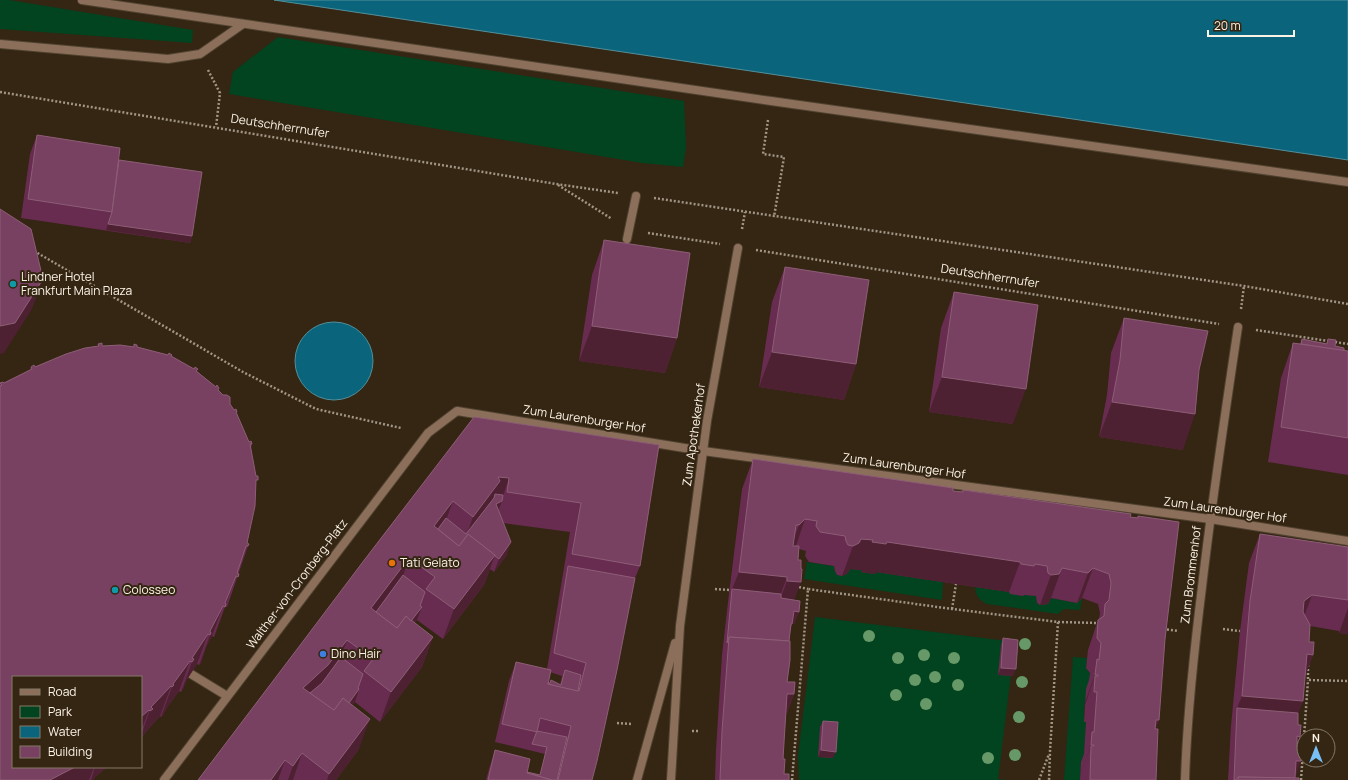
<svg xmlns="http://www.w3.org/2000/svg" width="1348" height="780" viewBox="0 0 1348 780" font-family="Manrope,sans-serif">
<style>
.green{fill:#024320}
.water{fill:#0a647b;stroke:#538f9b}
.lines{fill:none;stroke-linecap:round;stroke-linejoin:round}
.service-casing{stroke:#504330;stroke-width:10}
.pedestrian-casing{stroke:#504330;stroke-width:10}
.minor-casing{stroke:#504330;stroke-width:10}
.path{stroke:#a19586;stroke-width:2.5;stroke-dasharray:2 2;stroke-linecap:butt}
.service{stroke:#8c6f5b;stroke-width:8}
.pedestrian{stroke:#8c6f5b;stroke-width:8}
.minor{stroke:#8c6f5b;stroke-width:8}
.tree{fill:#679868}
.wall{fill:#682c50;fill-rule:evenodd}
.shaded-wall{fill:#4d2131}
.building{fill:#784161;stroke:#8d5d76}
.culture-dot{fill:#0f9aa8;stroke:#342612;stroke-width:1.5}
.food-dot{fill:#e8710a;stroke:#342612;stroke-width:1.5}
.shop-dot{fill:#3f7fe0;stroke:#342612;stroke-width:1.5}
.labels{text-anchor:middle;stroke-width:4;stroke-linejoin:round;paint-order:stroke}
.street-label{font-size:12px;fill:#fcf3e7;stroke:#342612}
.poi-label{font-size:12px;fill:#fcf3e7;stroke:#342612;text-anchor:start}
</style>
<rect width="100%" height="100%" fill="#342612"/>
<!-- green -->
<g class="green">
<path d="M0,0H9L193,30L192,43L0,29Z"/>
<path d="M278,37L684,101L686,148L683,167L642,163L229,94L233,72Z"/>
<path d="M807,562L834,566L835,571L837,575L842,576L848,573L850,569L862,570V572L875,574L876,572L943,582L942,600L804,579Z"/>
<path d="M975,587L1036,596L1037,603L1040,605L1048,604L1051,598L1077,603L1082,598L1080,610L1064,609L1058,614L987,604C979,600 976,596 975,587Z"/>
<path d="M815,617L1015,642L998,779L1006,780H799L798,756Z"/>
<path d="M1073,657L1087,658L1086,668L1090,673L1087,705L1084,707V721L1086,722L1084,762L1080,774L1083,775L1080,776V780H1064Z"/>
</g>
<!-- water -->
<g class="water">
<path d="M274,0H1348V160Z"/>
<circle cx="334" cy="361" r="39"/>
</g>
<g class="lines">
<defs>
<g id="service">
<path d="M82,0L771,101L1348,182"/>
<path d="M0,44L168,59L200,54L243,24"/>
<path d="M191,674L227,696"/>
</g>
<path id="pedestrian" d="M627,239L636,196"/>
<g id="minor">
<path d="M164,780L428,433L457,411L703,451L1210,519L1348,541"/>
<path d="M637,780L675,643"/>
<path d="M671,780L680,626L707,421L738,248"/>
<path d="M1185,780C1187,716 1194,651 1202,587C1212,500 1225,414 1238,327"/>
</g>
</defs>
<!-- service casing -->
<use href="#service" class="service-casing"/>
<!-- pedestrian casing -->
<use href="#pedestrian" class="pedestrian-casing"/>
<!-- minor casing -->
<use href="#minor" class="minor-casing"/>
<!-- path -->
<g class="path">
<path d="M208,70L220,93L216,127"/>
<path d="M0,92L556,184L618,193"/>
<path d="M768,120L763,154L784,157L774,217"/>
<path d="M558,185L612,219"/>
<path d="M654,198L1244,286L1348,304"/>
<path d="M742,229L745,212"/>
<path d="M648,233L720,244"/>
<path d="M756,250L1219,324"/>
<path d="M34,251L243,372L316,409L401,428"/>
<path d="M1241,309L1244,286"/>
<path d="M1256,330L1348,344"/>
<path d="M799,587L808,589"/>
<path d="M715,589L729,590"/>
<path d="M952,609L956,584"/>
<path d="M1058,622L1099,623"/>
<path d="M1163,629L1178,631"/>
<path d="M1223,629L1240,631"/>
<path d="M1308,665V680L1348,681"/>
<path d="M617,723L632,724"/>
<path d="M692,731H700"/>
<path d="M792,780L808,589L952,609L1058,622L1050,751L1049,780"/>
<path d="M1039,780L1049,754"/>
<path d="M1301,780L1308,680"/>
</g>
<!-- service -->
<use href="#service" class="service"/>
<!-- pedestrian -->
<use href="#pedestrian" class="pedestrian"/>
<!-- minor -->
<use href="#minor" class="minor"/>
</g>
<!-- trees -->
<g class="tree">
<circle cx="869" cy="636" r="6"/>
<circle cx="1025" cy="644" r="6"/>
<circle cx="924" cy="655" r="6"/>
<circle cx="898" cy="658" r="6"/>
<circle cx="954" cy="658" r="6"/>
<circle cx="935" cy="677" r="6"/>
<circle cx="915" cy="680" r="6"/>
<circle cx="1022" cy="682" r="6"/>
<circle cx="958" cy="685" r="6"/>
<circle cx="896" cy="695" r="6"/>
<circle cx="926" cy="704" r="6"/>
<circle cx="1019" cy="717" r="6"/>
<circle cx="1015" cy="755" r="6"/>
<circle cx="988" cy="758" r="6"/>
</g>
<!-- wall -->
<g class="wall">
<path d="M37,135L119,160L192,236L190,243L21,218L30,154Z"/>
<path d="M604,240L677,338L665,373L579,361L592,275Z"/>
<path d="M785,267L856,364L844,400L759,387L772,302Z"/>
<path d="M954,292L1013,424L929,412L941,328Z"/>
<path d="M1124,318L1183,450L1099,437L1107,395L1111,353Z"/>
<path d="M1302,339L1326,344L1328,339L1335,346L1344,351H1348V475L1268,462L1281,378L1293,343L1300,344Z"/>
<path d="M98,344L102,346L133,347L134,344L137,347L168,355H172L171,356L197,371L218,390L230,404L236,414L249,442L252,444L251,448L256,486L247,543L248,546L227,607H225L214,637L212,636L206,647L201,663L199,665L197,664L186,681L183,689L181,692L179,691L166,709L163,715L161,717L160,716L144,734L141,740V677L13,767H107L94,778L93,780H0V383H4L30,370L31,367H35L98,346Z"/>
<path d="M474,417L659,445L640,566L635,578L592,780H486L489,769L495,750L527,772L540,775L545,754L495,742L509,681L516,662L547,669L570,532L503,523L507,555L494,572L490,569L484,585L443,639L417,620L414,623L433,637L422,667L380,722L355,702L352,705L359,749L336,780H198ZM550,672L562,676L560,685L551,680L550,683H548Z"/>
<path d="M753,459L953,491L962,492L963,490L1130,517L1137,518L1138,516L1165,639L1159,720L1155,729L1156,780H1080L1081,762L1084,754L1086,722H1084L1086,689L1089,680L1090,673L1086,668L1088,650L1098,620H1099L1100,613L1098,604L1082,598L1077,603L1051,598L1048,604L1040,605L1037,603L1036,596L1024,595L1023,596L1010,594L1009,592L876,572L875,574L861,572L862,570L850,569L848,573L842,576L837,575L835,571L834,566L809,562L805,556L806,551L799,549L794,600L799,612L794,624H792L790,632L789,641L787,682L794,694L787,713H785L783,759L784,774L789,780H715L716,750L722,655L728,602L742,489Z"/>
<path d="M1260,534L1348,547V634L1339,633V631L1310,626L1309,642L1313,655L1305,676L1303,701L1298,713V725L1300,737L1297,746L1295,778L1299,780H1228L1231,726L1240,631L1249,563Z"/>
<path d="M1003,638L1013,676L998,675L1001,645Z"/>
<path d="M823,721L833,758L818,757L820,727Z"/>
</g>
<!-- shaded-wall -->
<g class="shaded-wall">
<path d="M108,224L192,236L190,243L106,230Z"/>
<path d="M43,279L32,309L4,353L0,354V326Z"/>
<path d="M592,326L677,338L665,373L579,361Z"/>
<path d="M772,352L856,364L844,400L759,387Z"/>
<path d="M942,377L1026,389L1013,424L929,412Z"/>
<path d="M1112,402L1195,414L1183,450L1099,437Z"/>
<path d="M498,477L509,478L501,502L502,501L497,514L462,547L473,517Z"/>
<path d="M453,501L442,531L431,545L434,526Z"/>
<path d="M805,519L795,549L788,555L799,525Z"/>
<path d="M861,539L873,540L862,570L850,569L848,573L842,576L853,546Z"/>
<path d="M511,542L507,555L494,572L499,559Z"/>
<path d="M872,542H887L1020,562L1009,592L876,572L875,574L861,572Z"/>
<path d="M495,555L484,585L443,639L454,609Z"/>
<path d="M409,558L399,588L368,628L371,608Z"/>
<path d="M1062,568L1051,598L1048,604L1040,605L1051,575Z"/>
<path d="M1093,568L1082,598L1077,603L1088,573Z"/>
<path d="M739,572L787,577L776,607L732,589Z"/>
<path d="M236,576L225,606H224Z"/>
<path d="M787,581L801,582L790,612L776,611Z"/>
<path d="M1312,595L1301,625L1304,601Z"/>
<path d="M223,606L212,636L206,647L201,663L199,665L210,635V631Z"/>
<path d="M422,607L417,620L396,647L401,634Z"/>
<path d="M1348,608V634L1339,633Z"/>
<path d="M794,611L799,612L794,624H789Z"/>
<path d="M208,634L197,664L186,681L183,689L181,692L192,662V658Z"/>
<path d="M433,637L422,667L380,722L391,692Z"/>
<path d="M347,640L336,670L302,709L303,688Z"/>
<path d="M1307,654L1313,655L1302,685Z"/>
<path d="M190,661L179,691L166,709L163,715L161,717L172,687L173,684Z"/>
<path d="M1001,668L1016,669L1013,676L998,675Z"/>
<path d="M1095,675H1098L1095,682V676L1085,705H1084Z"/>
<path d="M171,686L160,716L144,734L141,740V736L151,707Z"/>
<path d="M359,689L355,702L345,716L349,703Z"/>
<path d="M787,694H794L787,713L780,712Z"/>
<path d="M1242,696L1303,701L1292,731L1237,708Z"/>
<path d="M149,710L141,731V717Z"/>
<path d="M370,719L359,749L336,780H327L329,774Z"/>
<path d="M1156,720H1159L1148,750Z"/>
<path d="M1297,736L1300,737L1294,755Z"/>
<path d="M1091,745H1094L1091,753V746L1080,775Z"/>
<path d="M821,750L836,752L833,758L818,757Z"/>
<path d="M302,753L293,780H288L293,766Z"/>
<path d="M285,760L278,780H271Z"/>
<path d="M1296,761H1301L1295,780Z"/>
<path d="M75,767H94L89,780H50Z"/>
<path d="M95,767H107L94,778L93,780H91Z"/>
</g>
<!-- building -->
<g class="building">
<path d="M37,135L120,148L112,212L28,199Z"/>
<path d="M119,160L202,172L192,236L108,224L112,212Z"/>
<path d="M0,209L31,229L43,279L15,323L0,326Z"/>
<path d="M604,240L690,253L677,338L592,326Z"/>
<path d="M785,267L869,280L856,364L772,352Z"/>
<path d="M954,292L1038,305L1026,389L942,377Z"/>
<path d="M1124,318L1208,331L1199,370L1195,414L1112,402L1120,360Z"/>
<path d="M1302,339L1327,344L1328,339L1336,340L1335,346L1344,348V351L1301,344Z"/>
<path d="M102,343V346L120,345L134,347V344L137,345V347L168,355L169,353L172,355L171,356L194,369L195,367L198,369L196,371L216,387L217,385L219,388L218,390L223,395H227L230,397V404L234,410L236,409L237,412H236L249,442L251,441L252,444H250L256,476H258V480H256L255,506L247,543L249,544L248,546H246L237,573L239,574L238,577L236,576L225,603L226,604L225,607L223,606L210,631L211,633L210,635L208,634L192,658L194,659L192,662L190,661L173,684L174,685L172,687L171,686L151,707L153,709L150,711L149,710L141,717V677H13V767H75L50,780H0V386L2,385L0,383L3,382L4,383L32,369L31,367L34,365L35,367L66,354L85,348L99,346L98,344Z"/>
<path d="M1293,343L1348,351V438L1281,427Z"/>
<path d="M474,417L659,445L640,566L572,554L581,503L507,492L509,478L498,477L500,481L473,517L453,501L434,526L459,546L468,534L495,555L454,609L426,589L435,577L409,558L371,608L397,628L406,616L433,637L391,692L364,671L373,659L347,640L328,665L303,688L334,710L343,698L370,719L329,774L302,753L293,766L285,760L271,780H198L301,644L362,563Z"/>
<path d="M753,459L953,488V491L963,492V490L1131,514L1130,517L1138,518V516L1179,522L1165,639L1159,720H1156L1155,729H1158L1156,780H1090L1091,746H1094V745H1091L1092,732H1094L1097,692H1094L1095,676H1098V675H1095L1097,659L1099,660L1101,643L1097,638L1098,620L1104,616L1105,604L1109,600L1111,583L1109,574L1093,568L1088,573L1062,568L1059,574L1051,575L1048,573L1047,566L1035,564L1034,566L1021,564L1020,562L887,542L886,544L872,542L873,540L861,539L859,543L853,546L848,545L846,541L845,536L820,532L816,526L817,521L805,519L799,525H796L793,546H799L798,560H801V569H802L801,582L787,581V577L739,572Z"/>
<path d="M495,494L503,495L502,501L496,504L511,542L499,559L495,556V555L468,534L459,546L438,529L446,518L466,534L494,498Z"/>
<path d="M1260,534L1348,547V600L1312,595L1304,601L1303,612L1310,625L1309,642H1314L1313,655L1307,654L1303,701L1242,696L1250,601Z"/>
<path d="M568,566L635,578L617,670L597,761L592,780H558L571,726L540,718L537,732L502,724L516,662L551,670L548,684L579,691L586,663L554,653Z"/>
<path d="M403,575L425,592L420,606L422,607L411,621L406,616L397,628L376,612Z"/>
<path d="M732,589L781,594V598L800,601L799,612L794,611L792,624H791L789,641L729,637L727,643Z"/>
<path d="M729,637L790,641V660L787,682H795L794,694H787L783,759H785L784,774H789V780H720L722,731Z"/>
<path d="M1003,638L1018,640L1016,669L1001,668Z"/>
<path d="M341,657L363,674L358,688L359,689L349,703L343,698L334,710L310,693L322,683Z"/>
<path d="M565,670L581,675L578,691L548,684V683H550L551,680L561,685Z"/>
<path d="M1237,708L1298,713V725H1301L1300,737L1297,736V746H1302L1301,761H1296L1295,778L1238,777L1236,780H1234Z"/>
<path d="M823,721L838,722L836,752L821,750Z"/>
<path d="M537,731L567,737L557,780H552L527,773V772L540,775L547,747L532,744Z"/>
<path d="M495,750L530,759L527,773L552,780H488Z"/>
<path d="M1238,777L1299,778V780H1238Z"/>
</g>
<!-- markers -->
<g class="culture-dot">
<circle cx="13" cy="284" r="4"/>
<circle cx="115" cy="590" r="4"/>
</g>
<circle class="food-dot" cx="392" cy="563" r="4"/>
<circle class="shop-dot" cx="323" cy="654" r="4"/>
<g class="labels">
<!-- street labels -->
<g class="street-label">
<text transform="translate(280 126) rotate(9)" y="4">Deutschherrnufer</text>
<text transform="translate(990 276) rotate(9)" y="4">Deutschherrnufer</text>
<text transform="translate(584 419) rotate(9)" y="4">Zum Laurenburger Hof</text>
<text transform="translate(694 435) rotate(-82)" y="4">Zum Apothekerhof</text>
<text transform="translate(904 466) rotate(8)" y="4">Zum Laurenburger Hof</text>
<text transform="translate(1225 510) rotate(8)" y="4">Zum Laurenburger Hof</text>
<text transform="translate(1191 575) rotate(-83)" y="4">Zum Brommenhof</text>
<text transform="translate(297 584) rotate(-53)" y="4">Walther-von-Cronberg-Platz</text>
</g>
<!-- poi labels -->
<g class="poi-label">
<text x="21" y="281">Lindner Hotel<tspan x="21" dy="14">Frankfurt Main Plaza</tspan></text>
<text x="400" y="567">Tati Gelato</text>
<text x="123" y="594">Colosseo</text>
<text x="331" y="658">Dino Hair</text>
</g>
</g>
<!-- legend -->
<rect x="12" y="676" width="130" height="92" fill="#342612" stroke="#847867"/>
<rect x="20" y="689" width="20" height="6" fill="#8c6f5b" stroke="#847867"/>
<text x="48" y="696" font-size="12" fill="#fcf3e7">Road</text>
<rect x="20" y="706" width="20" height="12" fill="#024320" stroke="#847867"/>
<text x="48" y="716" font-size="12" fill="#fcf3e7">Park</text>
<rect x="20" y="726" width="20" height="12" fill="#0a647b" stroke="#847867"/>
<text x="48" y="736" font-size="12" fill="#fcf3e7">Water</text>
<rect x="20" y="746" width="20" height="12" fill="#784161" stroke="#847867"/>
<text x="48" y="756" font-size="12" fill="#fcf3e7">Building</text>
<!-- north arrow -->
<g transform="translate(1316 748)"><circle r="19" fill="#342612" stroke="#847867"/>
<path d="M0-3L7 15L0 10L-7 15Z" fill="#78bff7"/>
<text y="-6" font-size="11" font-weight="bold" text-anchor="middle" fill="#fcf3e7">N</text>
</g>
<!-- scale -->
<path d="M1208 30v6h86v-6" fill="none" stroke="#fcf3e7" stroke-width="2"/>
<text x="1214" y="30" font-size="12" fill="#fcf3e7" stroke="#342612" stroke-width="3" paint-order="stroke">20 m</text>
</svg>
